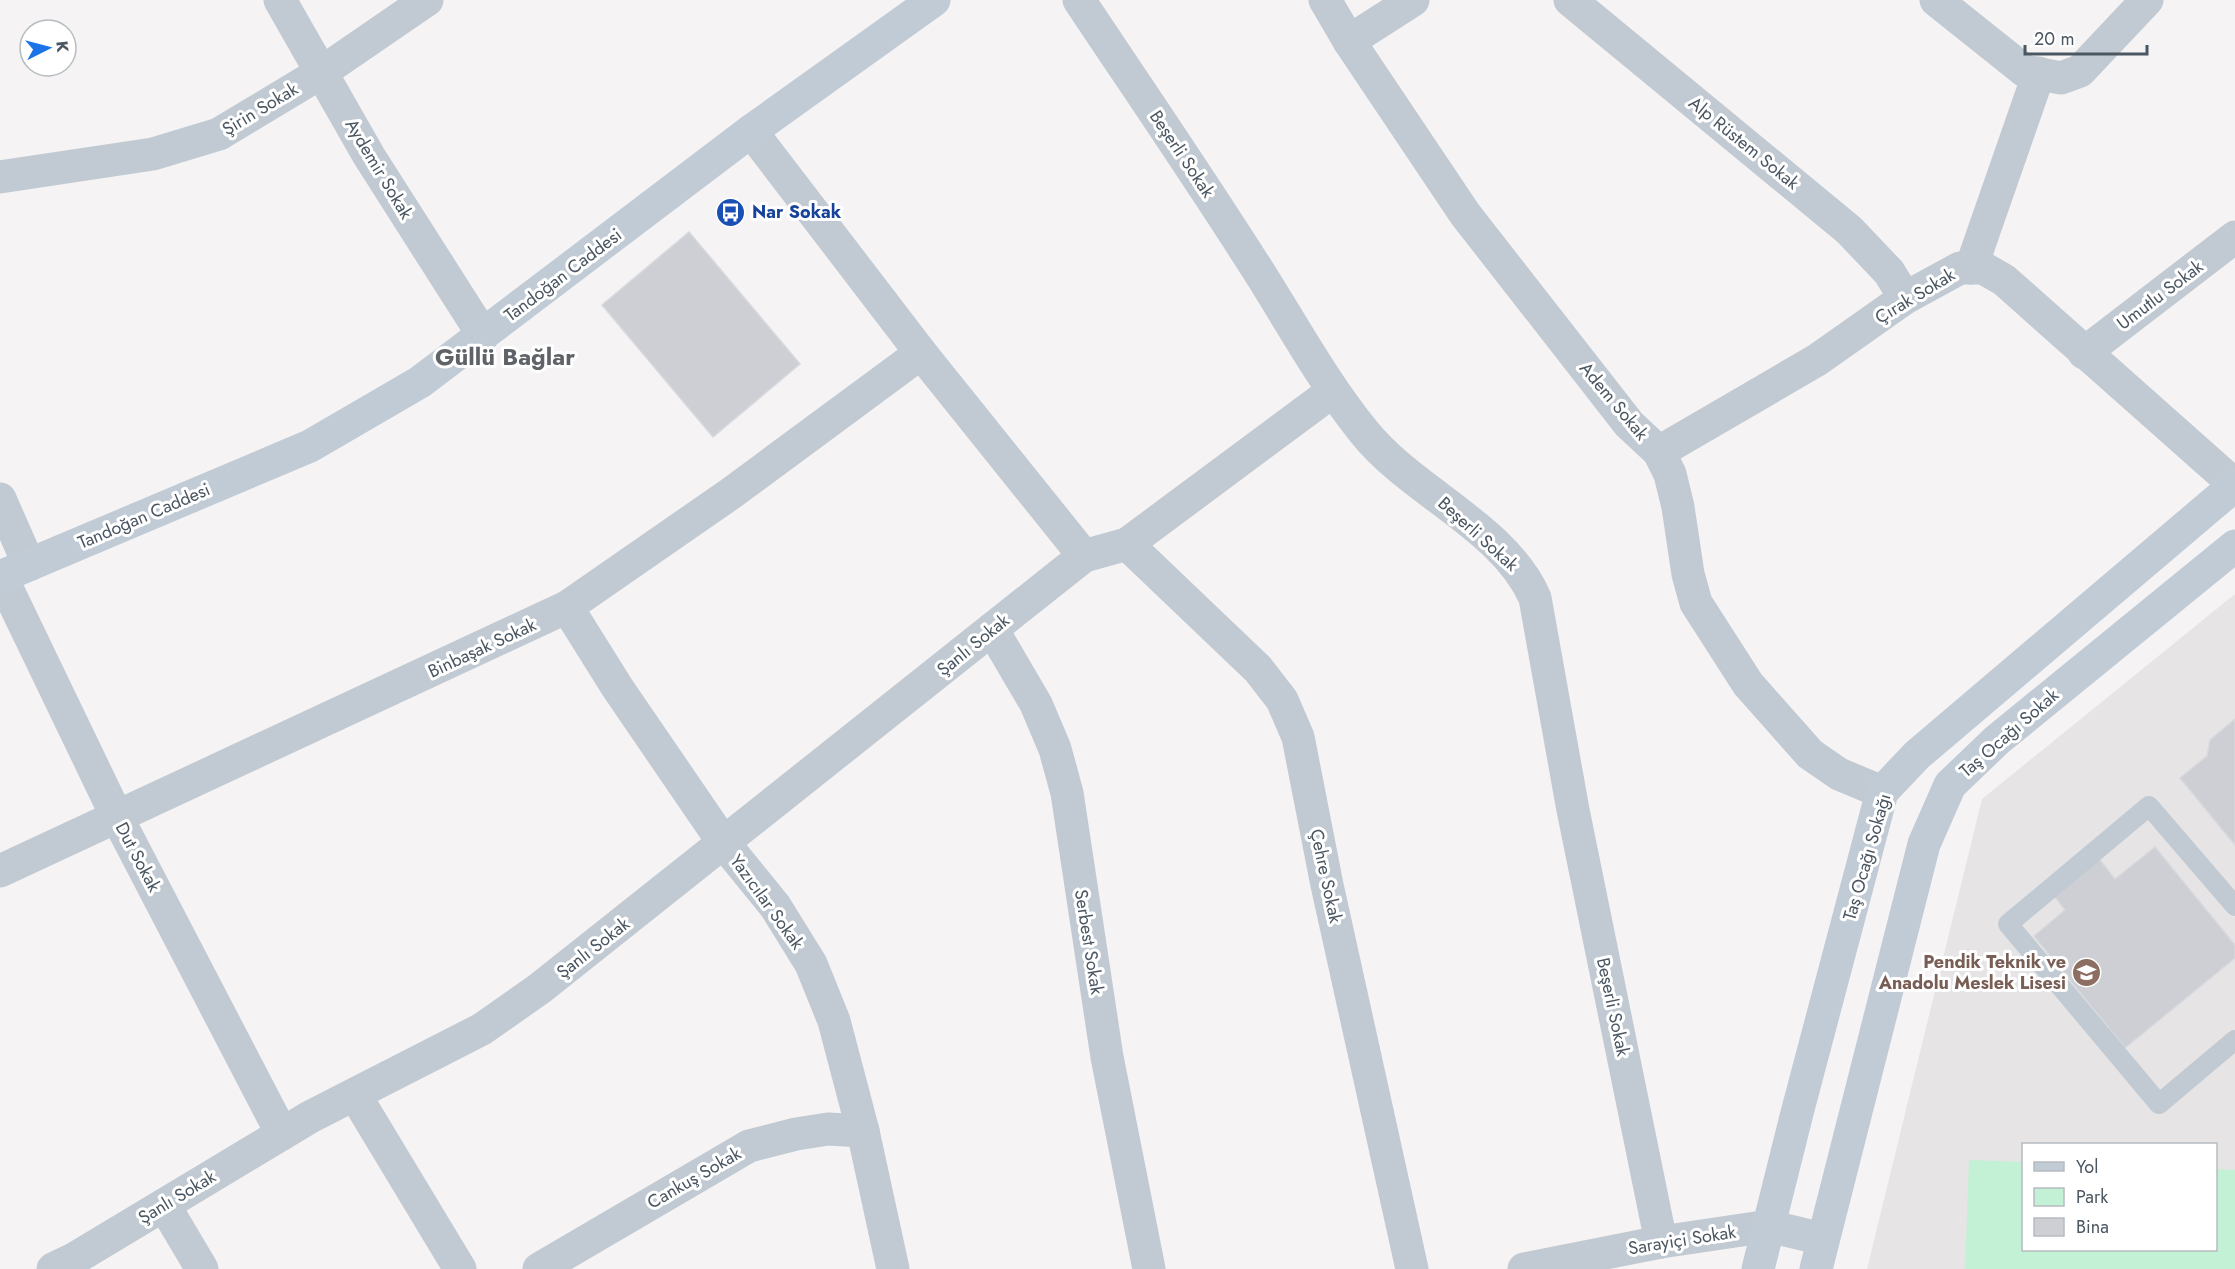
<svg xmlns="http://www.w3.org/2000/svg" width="2235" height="1269" viewBox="0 0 2235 1269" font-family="Jost,sans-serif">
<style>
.education{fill:#e6e4e5;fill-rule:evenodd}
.green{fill:#c3f1d5}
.building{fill:#cdcfd5;stroke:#d7d9de;stroke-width:1.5}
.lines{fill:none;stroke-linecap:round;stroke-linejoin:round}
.lane{stroke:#c1cad2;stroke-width:20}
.street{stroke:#c1cad2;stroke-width:33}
.secondary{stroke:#c1cbd6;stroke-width:33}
.labels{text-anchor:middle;stroke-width:6;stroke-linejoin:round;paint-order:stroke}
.street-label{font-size:18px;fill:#4a5661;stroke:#fff}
.transit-label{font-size:18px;font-weight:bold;fill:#164399;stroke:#fff;text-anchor:start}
.education-label{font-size:18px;font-weight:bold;fill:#785e54;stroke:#fff;text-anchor:end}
.district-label{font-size:24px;font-weight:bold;fill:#5f6368;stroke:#fff}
</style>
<rect width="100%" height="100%" fill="#f5f3f3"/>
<!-- education -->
<path class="education" d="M2235,594V1269H1867L1982,799ZM2024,1144H2216V1250H2024Z"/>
<!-- green -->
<path class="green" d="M1969,1160L2023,1162L2024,1250H2216V1169L2235,1170V1269H1965Z"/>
<!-- building -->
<g class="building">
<path d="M689,232L800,364L713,437L602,305Z"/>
<path d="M2235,719V845L2180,778L2207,756L2210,740Z"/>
<path d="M2155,847L2235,945V958L2125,1048L2034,936L2065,910L2052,893L2097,856L2115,879Z"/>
</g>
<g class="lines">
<!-- lane -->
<path class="lane" d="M2235,906L2149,806L2008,924L2159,1104L2235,1040"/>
<!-- street -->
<g class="street">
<path d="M280,0L369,156L483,335"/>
<path d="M1079,0C1137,87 1196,173 1252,261C1289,318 1321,379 1364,432C1412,492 1504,527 1535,598L1573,810L1661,1242"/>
<path d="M1325,0L1349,41L1465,214L1629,424L1659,452L1670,474L1678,507L1688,574L1696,603L1748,684L1810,754L1839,774L1882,792"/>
<path d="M1570,0L1849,230L1889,272L1905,298"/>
<path d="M1936,0L2025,71L2061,78L2080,71L2147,0"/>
<path d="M1349,41L1413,0"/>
<path d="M751,131L921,353L1084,556"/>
<path d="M0,177L153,154L219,134L322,72L427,0"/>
<path d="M1971,268L2039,73"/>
<path d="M2084,353L2235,237"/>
<path d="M1659,452L1817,360L1905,298L1960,268H1983L2004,280L2235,485"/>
<path d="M0,499L29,565"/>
<path d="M1127,544L1258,669L1282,700L1298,737L1327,885L1412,1269"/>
<path d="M1,576L117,817L282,1134"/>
<path d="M567,607L617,687L723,842L775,906L811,964L834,1021L863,1131L893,1269"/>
<path d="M992,629L1036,704L1055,749L1067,793L1107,1057L1149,1269"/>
<path d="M0,871L567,607L730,494L921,353"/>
<path d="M355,1095L460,1269"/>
<path d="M164,1205L202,1269"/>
<path d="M53,1269L74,1259L310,1117L482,1029L539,989L1084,556L1127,544L1333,391"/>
<path d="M539,1269L749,1146L796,1134L828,1129L863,1131"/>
<path d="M1524,1269L1661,1242L1769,1226"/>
</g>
<!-- secondary -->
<g class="secondary">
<path d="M0,577L310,446L420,382L751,131L934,0"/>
<path d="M1769,1226L1823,1239"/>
<path d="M1758,1269L1797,1113L1882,792L1917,755L2235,485"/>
<path d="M1816,1269L1924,844L1950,785L1997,740L2235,546"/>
</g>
</g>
<!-- icons -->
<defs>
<symbol id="bus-disc" viewBox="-11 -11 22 22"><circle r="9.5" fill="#1a4fb4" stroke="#fff"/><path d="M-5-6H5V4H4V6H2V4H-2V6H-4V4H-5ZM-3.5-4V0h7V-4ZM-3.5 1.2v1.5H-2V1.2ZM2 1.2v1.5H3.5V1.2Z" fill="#fff"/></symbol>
<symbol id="school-disc" viewBox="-11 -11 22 22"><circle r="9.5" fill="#8d6e63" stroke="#fff"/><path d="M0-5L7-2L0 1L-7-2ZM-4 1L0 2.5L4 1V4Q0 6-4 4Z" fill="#fff"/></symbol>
</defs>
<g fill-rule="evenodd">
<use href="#bus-disc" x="714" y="196" width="33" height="33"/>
<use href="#school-disc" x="2070" y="956" width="33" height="33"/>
</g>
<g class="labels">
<!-- street labels -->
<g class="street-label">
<text transform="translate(260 109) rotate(-31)" y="6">Şirin Sokak</text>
<text transform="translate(1744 143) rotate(39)" y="6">Alp Rüstem Sokak</text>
<text transform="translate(1182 154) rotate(56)" y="6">Beşerli Sokak</text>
<text transform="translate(379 169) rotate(59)" y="6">Aydemir Sokak</text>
<text transform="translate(563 275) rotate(-37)" y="6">Tandoğan Caddesi</text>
<text transform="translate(2160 295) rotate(-37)" y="6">Umutlu Sokak</text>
<text transform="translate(1915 296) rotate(-31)" y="6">Çırak Sokak</text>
<text transform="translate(1614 401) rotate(50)" y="6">Adem Sokak</text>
<text transform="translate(144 516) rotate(-23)" y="6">Tandoğan Caddesi</text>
<text transform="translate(1478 534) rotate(42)" y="6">Beşerli Sokak</text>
<text transform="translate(973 645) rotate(-39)" y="6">Şanlı Sokak</text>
<text transform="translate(482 648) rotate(-25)" y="6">Binbaşak Sokak</text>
<text transform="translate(2009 733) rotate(-41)" y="6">Taş Ocağı Sokak</text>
<text transform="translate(138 857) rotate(62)" y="6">Dut Sokak</text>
<text transform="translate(1867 857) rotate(-74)" y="6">Taş Ocağı Sokağı</text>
<text transform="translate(1326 876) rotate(78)" y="6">Çehre Sokak</text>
<text transform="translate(767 902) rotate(54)" y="6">Yazıcılar Sokak</text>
<text transform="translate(1089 942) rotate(81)" y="6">Serbest Sokak</text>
<text transform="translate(593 948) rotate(-38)" y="6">Şanlı Sokak</text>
<text transform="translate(1613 1007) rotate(78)" y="6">Beşerli Sokak</text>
<text transform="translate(694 1178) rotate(-30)" y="6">Cankuş Sokak</text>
<text transform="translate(177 1197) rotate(-31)" y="6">Şanlı Sokak</text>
<text transform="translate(1682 1240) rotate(-9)" y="6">Sarayiçi Sokak</text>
</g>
<!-- transit labels -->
<g class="transit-label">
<text x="752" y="218">Nar Sokak</text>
</g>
<!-- education labels -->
<g class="education-label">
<text x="2066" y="968">Pendik Teknik ve<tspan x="2066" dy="21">Anadolu Meslek Lisesi</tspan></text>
</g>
<!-- district labels -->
<g class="district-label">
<text x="505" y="365">Güllü Bağlar</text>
</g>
</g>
<!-- legend -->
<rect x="2022" y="1143" width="195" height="108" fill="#ffffff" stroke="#b7bbc0" stroke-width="1.5"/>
<rect x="2034" y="1162" width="30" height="9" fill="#c1cbd6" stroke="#b7bbc0" stroke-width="1.5"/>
<text x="2076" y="1173" font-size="18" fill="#4a5661">Yol</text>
<rect x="2034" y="1188" width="30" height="18" fill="#c3f1d5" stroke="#b7bbc0" stroke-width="1.5"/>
<text x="2076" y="1203" font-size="18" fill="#4a5661">Park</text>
<rect x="2034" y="1218" width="30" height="18" fill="#cdcfd5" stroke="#b7bbc0" stroke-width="1.5"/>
<text x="2076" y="1233" font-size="18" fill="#4a5661">Bina</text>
<!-- north arrow -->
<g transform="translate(48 48) rotate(84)"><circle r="28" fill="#ffffff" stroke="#b7bbc0" stroke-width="1.5"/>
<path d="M0-4.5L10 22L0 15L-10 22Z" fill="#1a73e8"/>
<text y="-9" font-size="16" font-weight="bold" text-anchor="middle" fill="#4a5661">K</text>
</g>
<!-- scale -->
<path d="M2025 45v9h122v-9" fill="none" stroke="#4a5661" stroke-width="3"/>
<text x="2034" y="45" font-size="18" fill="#4a5661" stroke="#ffffff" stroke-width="4.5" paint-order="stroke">20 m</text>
</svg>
